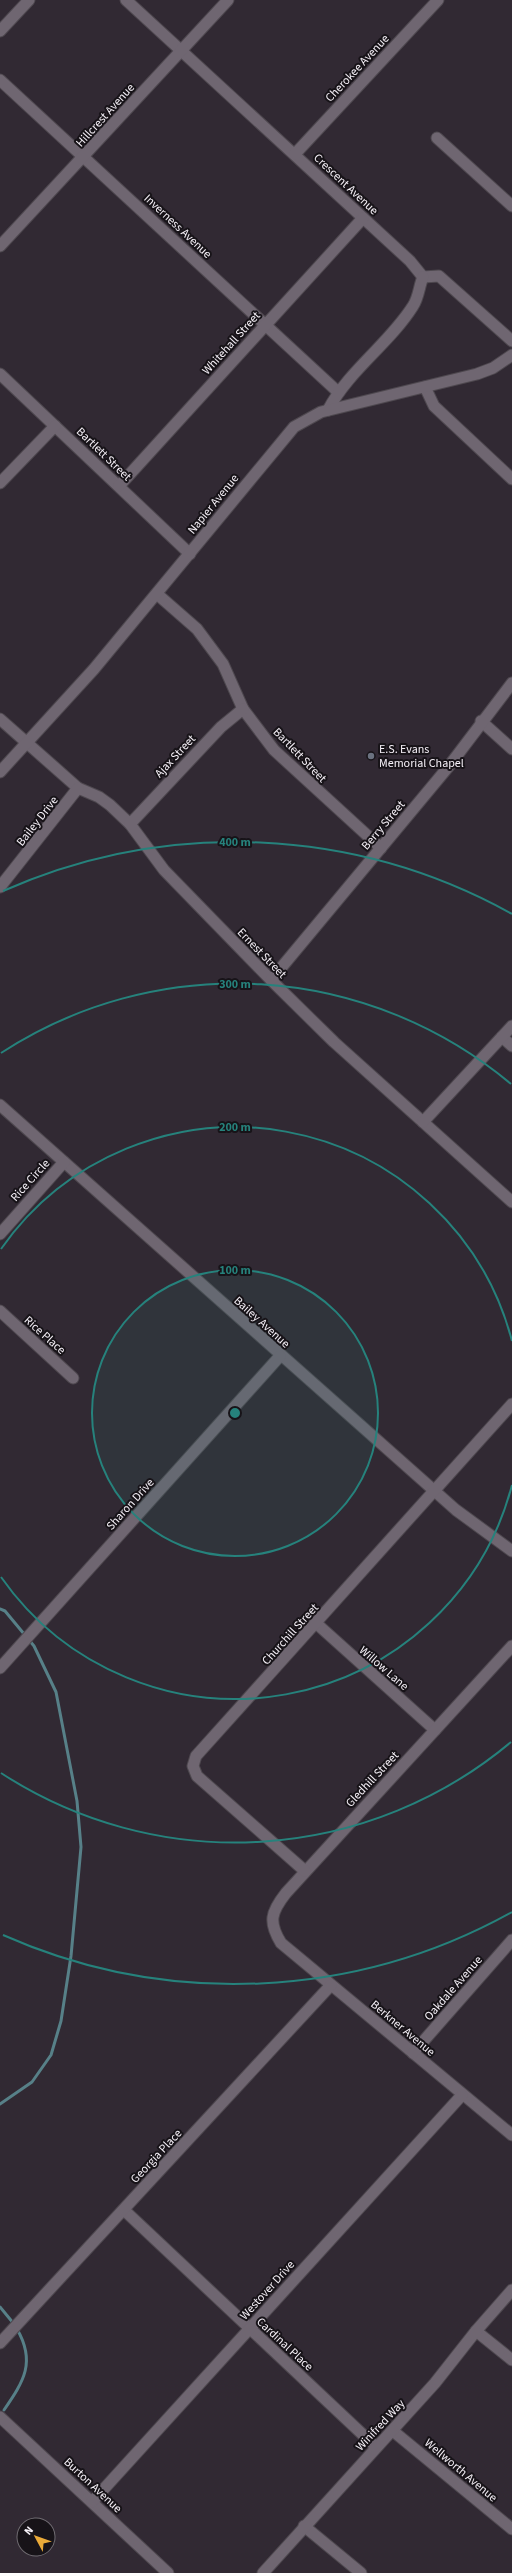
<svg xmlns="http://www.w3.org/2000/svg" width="512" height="2573" viewBox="0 0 512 2573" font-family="'Source Sans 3',sans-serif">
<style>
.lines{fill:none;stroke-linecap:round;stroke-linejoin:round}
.stream{stroke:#578088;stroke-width:3}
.minor-casing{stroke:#4e484f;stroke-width:13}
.minor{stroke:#6f6671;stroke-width:11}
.ring{fill:none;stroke:#26827c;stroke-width:2}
.worship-dot{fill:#6b7280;stroke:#171318;stroke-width:1.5}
.labels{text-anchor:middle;stroke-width:4;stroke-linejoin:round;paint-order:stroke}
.street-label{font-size:12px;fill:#f6f1f8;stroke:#171318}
.poi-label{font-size:12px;fill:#f6f1f8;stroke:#171318;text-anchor:start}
.centre{fill:#26827c;stroke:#171318;stroke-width:2}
.ring-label{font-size:12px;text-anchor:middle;font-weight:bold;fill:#26827c;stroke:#171318;stroke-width:4;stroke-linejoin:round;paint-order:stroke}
</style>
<rect width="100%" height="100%" fill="#312933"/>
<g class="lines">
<!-- stream -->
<g class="stream">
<path d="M0,1609L5,1611L34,1646L56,1692L77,1801L81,1847L71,1956L61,2021L51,2055L32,2082L0,2104"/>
<path d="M0,2307L14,2324"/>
<path d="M4,2410C24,2381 36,2362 17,2329"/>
</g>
<defs>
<g id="minor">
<path d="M126,0L410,261L423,277"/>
<path d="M0,31L29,0"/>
<path d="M0,80L338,392"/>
<path d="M437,138L512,206"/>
<path d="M295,154L438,0"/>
<path d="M0,246L228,0"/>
<path d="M423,277L439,276L512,341"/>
<path d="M0,374L190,554"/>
<path d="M425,387L434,406L512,479"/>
<path d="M328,410C349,370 389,344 413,306C419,297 419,286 423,277"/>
<path d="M0,483L55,426"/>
<path d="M119,486L363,218"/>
<path d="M157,594L197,629L223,664L243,709L274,750L381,848"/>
<path d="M0,719L78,788L99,797L110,805L130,824L164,870L271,980L334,1042L512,1202"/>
<path d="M481,721L512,749"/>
<path d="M0,772L94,669L294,427L321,412L477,374L493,368L512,355"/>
<path d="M130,824L221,727L243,709"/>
<path d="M0,887L78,788"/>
<path d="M271,980L449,766L512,683"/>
<path d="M502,1037L512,1046"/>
<path d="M0,1105L456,1510L512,1551"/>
<path d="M423,1122L512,1026"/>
<path d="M0,1234L64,1162"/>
<path d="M0,1311L73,1378"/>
<path d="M317,1624L435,1730"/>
<path d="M512,1646L286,1893C271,1912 268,1922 281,1943L512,2135"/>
<path d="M0,1668L280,1356"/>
<path d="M305,1871L197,1776L193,1766L196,1756L512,1404"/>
<path d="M413,2053L512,1940"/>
<path d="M124,2210L376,2447"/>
<path d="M476,2331L512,2360"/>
<path d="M0,2343L331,1985"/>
<path d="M0,2417L168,2573"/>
<path d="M393,2431L512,2529"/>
<path d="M92,2502L462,2095"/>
<path d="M304,2526L361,2573"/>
<path d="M263,2573L435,2383L476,2331L512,2290"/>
</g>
</defs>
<!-- minor casing -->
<use href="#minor" class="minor-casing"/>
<!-- minor -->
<use href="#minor" class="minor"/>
</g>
<!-- distance rings -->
<circle cx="235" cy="1413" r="143" fill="#26827c" fill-opacity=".12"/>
<g class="ring">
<circle cx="235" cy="1413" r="143"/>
<path d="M512 1485A286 286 0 0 1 1 1577M1 1249A286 286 0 0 1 512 1341"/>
<path d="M511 1742A429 429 0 0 1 1 1773M1 1053A429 429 0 0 1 511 1084"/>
<path d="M512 1912A571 571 0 0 1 3 1935M3 891A571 571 0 0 1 512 914"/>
</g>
<!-- markers -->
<circle class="worship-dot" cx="371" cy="756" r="4"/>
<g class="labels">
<!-- street labels -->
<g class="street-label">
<text transform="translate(357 68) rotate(-47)" y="4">Cherokee Avenue</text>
<text transform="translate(105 115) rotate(-48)" y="4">Hillcrest Avenue</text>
<text transform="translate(346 184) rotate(43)" y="4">Crescent Avenue</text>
<text transform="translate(178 226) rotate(43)" y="4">Inverness Avenue</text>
<text transform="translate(231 343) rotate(-48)" y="4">Whitehall Street</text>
<text transform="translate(104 454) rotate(44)" y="4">Bartlett Street</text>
<text transform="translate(213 504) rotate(-51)" y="4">Napier Avenue</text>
<text transform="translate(300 755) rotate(46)" y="4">Bartlett Street</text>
<text transform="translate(175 756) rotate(-47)" y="4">Ajax Street</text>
<text transform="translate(37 821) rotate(-52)" y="4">Bailey Drive</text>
<text transform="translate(383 825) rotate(-50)" y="4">Berry Street</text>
<text transform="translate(262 953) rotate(46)" y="4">Ernest Street</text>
<text transform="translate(30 1180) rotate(-48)" y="4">Rice Circle</text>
<text transform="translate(262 1322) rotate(42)" y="4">Bailey Avenue</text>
<text transform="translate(45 1335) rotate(42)" y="4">Rice Place</text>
<text transform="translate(130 1504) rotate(-48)" y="4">Sharon Drive</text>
<text transform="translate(290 1634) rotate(-48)" y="4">Churchill Street</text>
<text transform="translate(384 1668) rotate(41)" y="4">Willow Lane</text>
<text transform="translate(372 1779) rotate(-47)" y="4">Gledhill Street</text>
<text transform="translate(453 1988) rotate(-49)" y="4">Oakdale Avenue</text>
<text transform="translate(403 2028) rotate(40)" y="4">Berkner Avenue</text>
<text transform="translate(156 2156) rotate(-47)" y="4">Georgia Place</text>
<text transform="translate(267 2290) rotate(-48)" y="4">Westover Drive</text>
<text transform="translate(285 2344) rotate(43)" y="4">Cardinal Place</text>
<text transform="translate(380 2425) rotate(-47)" y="4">Winifred Way</text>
<text transform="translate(461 2470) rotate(40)" y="4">Wellworth Avenue</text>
<text transform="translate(93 2485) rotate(43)" y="4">Burton Avenue</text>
</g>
<!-- poi labels -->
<g class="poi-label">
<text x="379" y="753">E.S. Evans<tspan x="379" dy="14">Memorial Chapel</tspan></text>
</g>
</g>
<circle cx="235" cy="1413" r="6" class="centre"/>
<g class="ring-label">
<text x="235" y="846">400 m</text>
<text x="235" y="988">300 m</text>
<text x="235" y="1131">200 m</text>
<text x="235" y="1274">100 m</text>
</g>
<!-- north arrow -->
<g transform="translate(36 2537) rotate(311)"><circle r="19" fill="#171318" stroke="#706c72"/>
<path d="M0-3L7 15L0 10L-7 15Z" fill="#eaaa39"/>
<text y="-6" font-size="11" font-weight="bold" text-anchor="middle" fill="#f6f1f8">N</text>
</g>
</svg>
